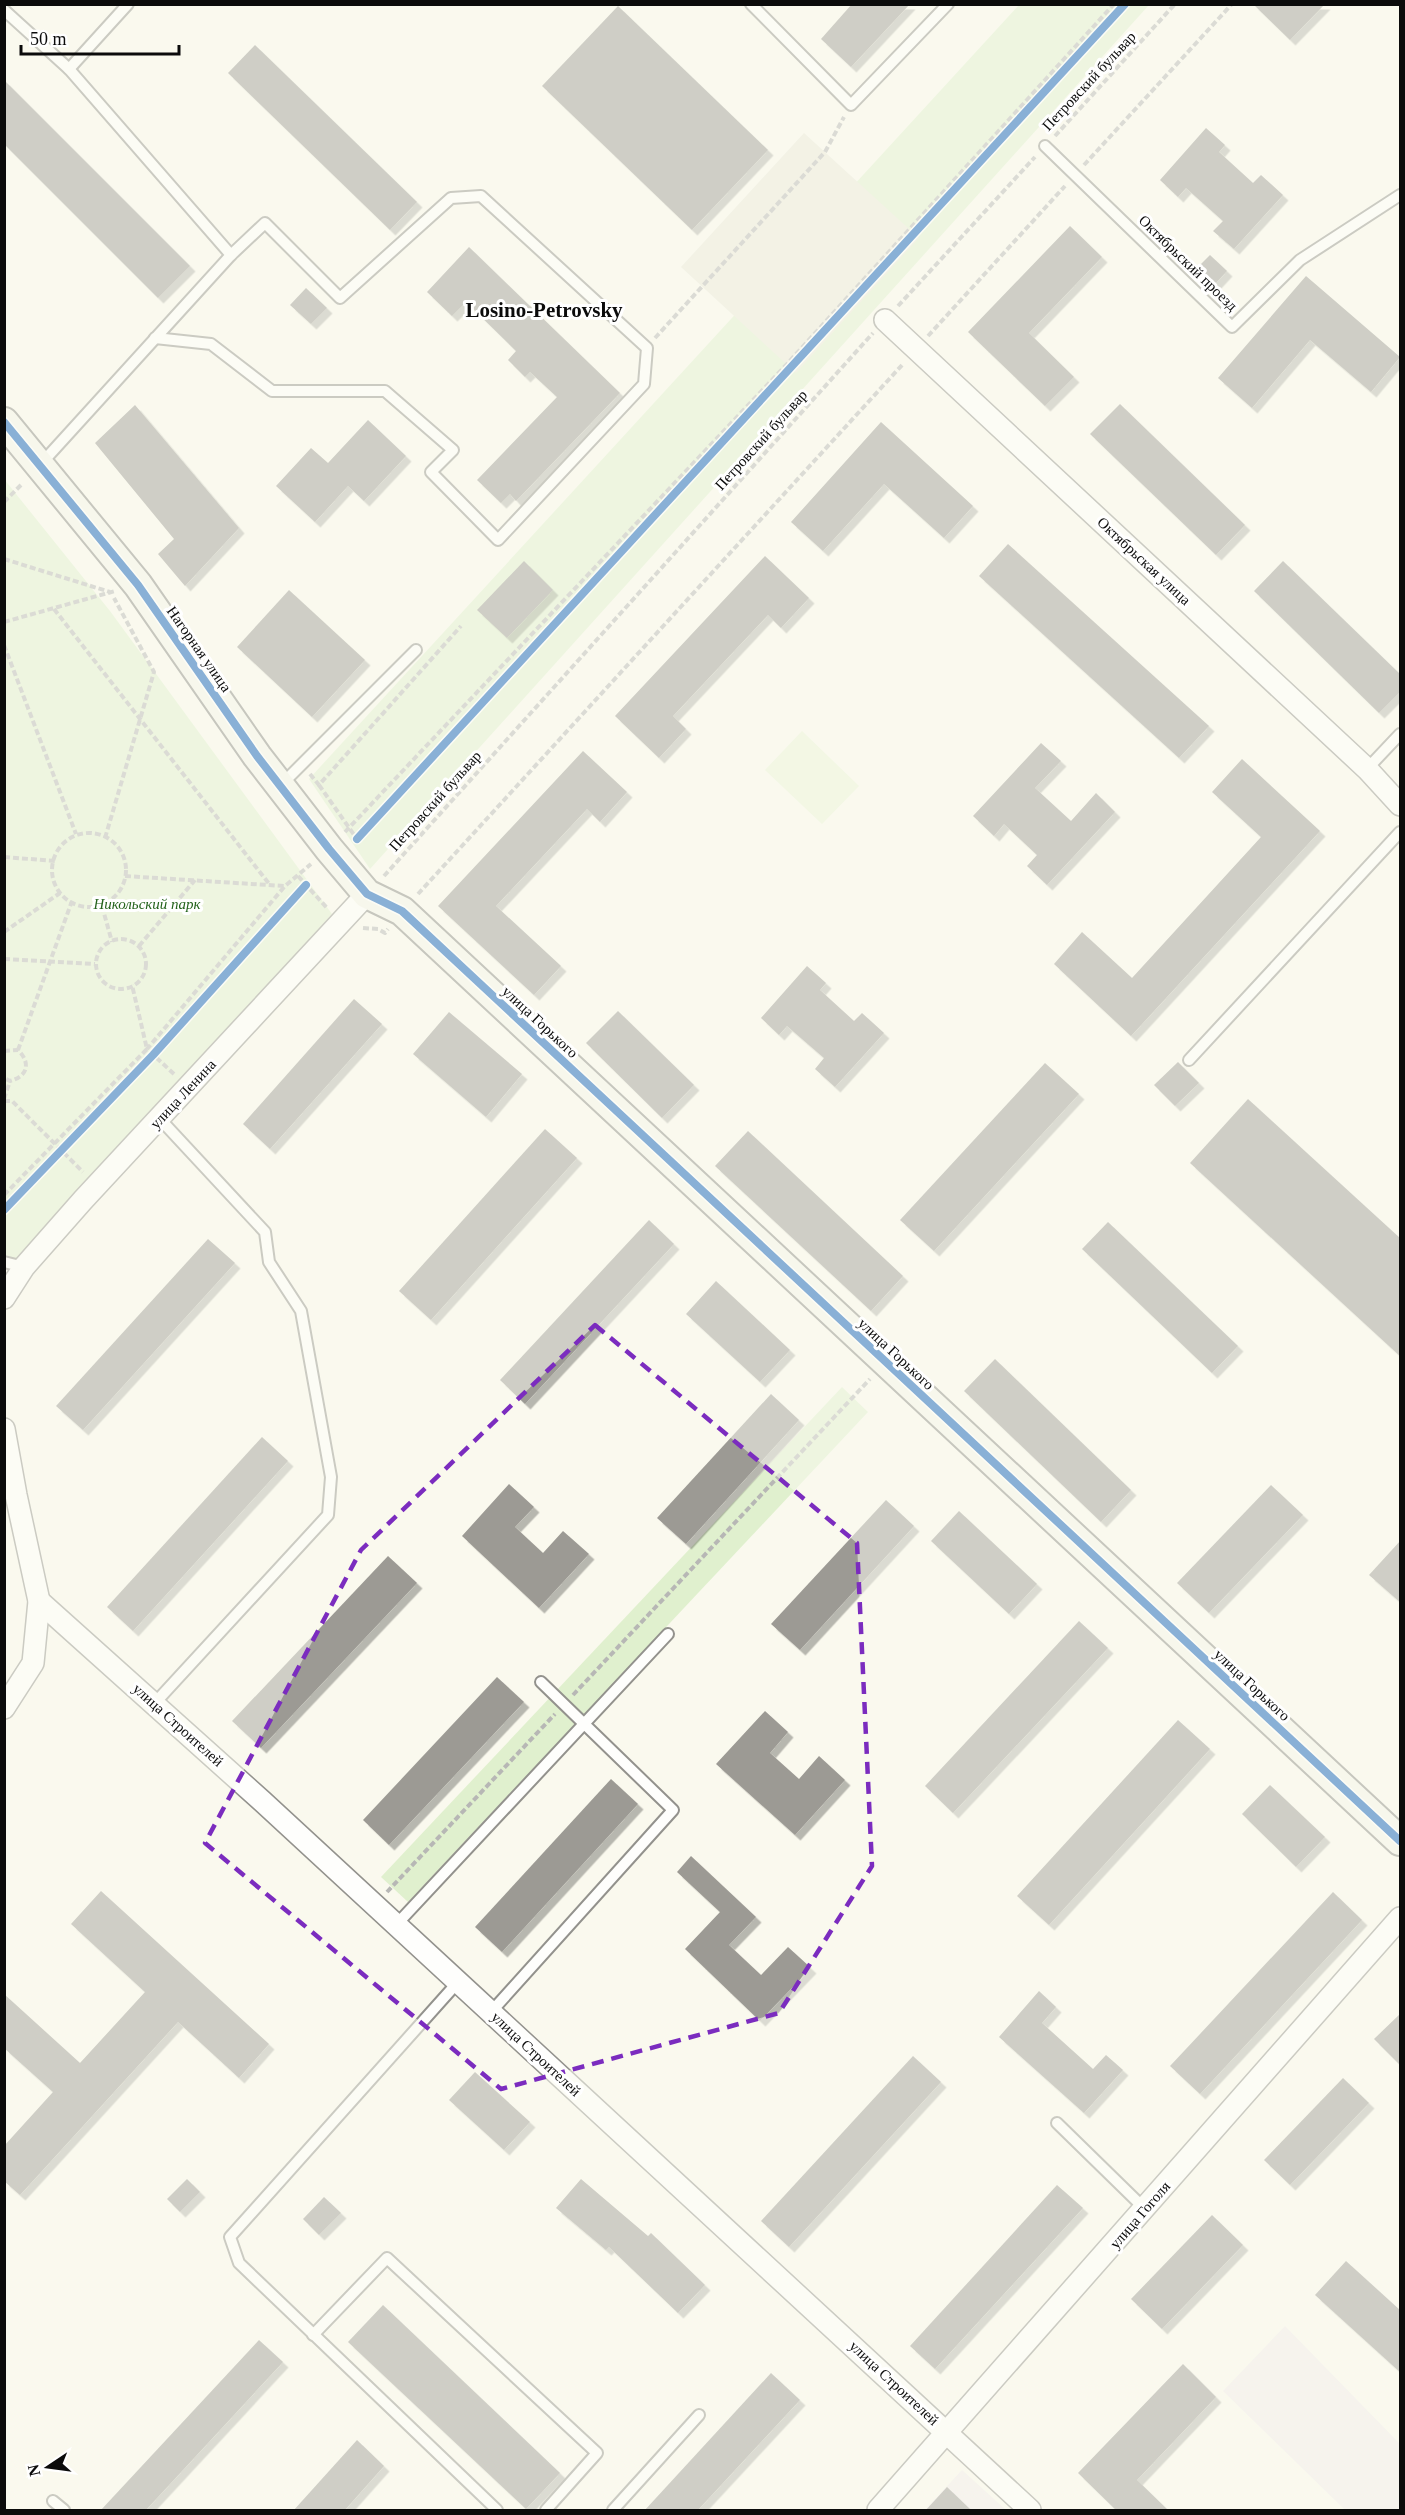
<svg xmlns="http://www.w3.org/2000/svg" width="1405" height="2515" viewBox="0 0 1405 2515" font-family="'Times New Roman',serif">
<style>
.industrial{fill:#f1ebec}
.green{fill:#e0f0ce}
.pitch{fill:#eaf4d7}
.plaza{fill:#eae8da}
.building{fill:#9c9a94;filter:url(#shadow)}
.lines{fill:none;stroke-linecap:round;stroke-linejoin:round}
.lane-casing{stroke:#93928d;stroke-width:14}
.street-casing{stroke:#93928d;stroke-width:24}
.secondary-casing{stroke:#898984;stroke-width:32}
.path{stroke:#b7b7b5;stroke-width:4;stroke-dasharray:6 3;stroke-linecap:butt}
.lane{stroke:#fefefc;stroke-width:10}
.street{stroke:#fefefc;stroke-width:21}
.secondary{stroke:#f4f4e8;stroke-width:28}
.cycleway-casing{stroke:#fff;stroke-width:11}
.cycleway{stroke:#0057b8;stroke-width:8}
.marked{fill:none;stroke:#7b2cbf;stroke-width:4.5;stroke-dasharray:12 8;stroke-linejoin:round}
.labels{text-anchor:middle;stroke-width:6;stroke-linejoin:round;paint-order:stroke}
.street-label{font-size:15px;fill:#0b0b0b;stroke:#fff}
.park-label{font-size:15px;font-style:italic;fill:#24631c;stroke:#fff}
.district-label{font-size:21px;font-weight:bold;fill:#0b0b0b;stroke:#fff}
</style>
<defs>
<filter id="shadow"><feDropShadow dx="5.5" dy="5.5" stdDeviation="0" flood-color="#0004"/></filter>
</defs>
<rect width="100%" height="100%" fill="#faf9ee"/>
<!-- industrial -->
<g class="industrial">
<path d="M1285,2326L1400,2444V2510H1345L1223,2391Z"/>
<path d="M962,2470L1006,2510H925Z"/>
</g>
<!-- green -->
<g class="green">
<path d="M1019,5H1149L370,869L309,779Z"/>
<path d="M4,479L110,611L332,914L20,1261L4,1254Z"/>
<path d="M842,1387L868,1412L408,1902L381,1877Z"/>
</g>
<!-- pitch -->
<path class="pitch" d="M802,731L859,786L822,824L765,770Z"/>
<!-- plaza -->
<path class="plaza" d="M804,133L919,238L796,373L681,267Z"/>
<!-- building -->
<g class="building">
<path d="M852,4H910L851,67L821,39Z"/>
<path d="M1253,4H1325L1290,40Z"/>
<path d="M618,6L768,150L692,230L542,86Z"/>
<path d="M255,45L417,202L390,230L228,73Z"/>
<path d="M4,80L190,266L158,298L4,144Z"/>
<path d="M1206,128L1225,145L1219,152L1253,183L1261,175L1283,195L1234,249L1213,231L1223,221L1186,188L1178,197L1160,180Z"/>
<path d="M1070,226L1102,257L1029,333L1074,377L1045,406L968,332Z"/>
<path d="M469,247L620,393L516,501L510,494L501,503L477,480L557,397L530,372L525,377L508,360L516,351L466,302L452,316L427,292Z"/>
<path d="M1210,255L1227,271L1215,284L1197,268Z"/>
<path d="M1306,276L1400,357L1371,392L1310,340L1252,408L1218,378Z"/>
<path d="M306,288L327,308L311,324L290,305Z"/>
<path d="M1120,404L1245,525L1216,555L1090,434Z"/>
<path d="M135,405L239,528L185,586L158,554L174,539L95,443Z"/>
<path d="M368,420L406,456L364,501L348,486L315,522L276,486L311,448L328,463Z"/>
<path d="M881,422L973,506L944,538L884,484L823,551L791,522Z"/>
<path d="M1008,544L1209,726L1179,758L979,576Z"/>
<path d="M765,556L809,598L781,628L768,615L673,716L686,729L659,758L615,716Z"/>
<path d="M524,561L553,590L507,638L477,610Z"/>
<path d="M1283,561L1401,675V691L1379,713L1254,591Z"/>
<path d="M289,590L365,660L312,717L237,647Z"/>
<path d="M1041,743L1061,761L1035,788L1071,821L1096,793L1115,812L1047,885L1027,866L1037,855L1004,824L994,836L973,816Z"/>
<path d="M583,751L627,792L600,822L587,809L496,906L561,966L534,995L438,906Z"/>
<path d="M1242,759L1320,831L1131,1036L1054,964L1082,932L1132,978L1261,837L1212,792Z"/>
<path d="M807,966L826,983L820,990L854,1021L862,1013L884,1033L835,1087L815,1069L824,1058L787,1026L779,1035L761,1018Z"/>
<path d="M354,999L382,1024L270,1149L243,1124Z"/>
<path d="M618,1011L694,1085L662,1118L586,1043Z"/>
<path d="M449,1012L522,1074L486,1117L413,1054Z"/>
<path d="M1178,1062L1199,1083L1175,1106L1154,1085Z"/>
<path d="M1045,1063L1079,1094L934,1251L900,1220Z"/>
<path d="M1248,1099L1401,1239V1357L1190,1163Z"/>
<path d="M545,1129L577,1158L431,1320L399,1291Z"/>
<path d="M748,1131L903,1276L871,1311L715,1166Z"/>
<path d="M649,1220L674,1244L525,1404L500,1380Z"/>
<path d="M1108,1222L1238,1346L1212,1373L1082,1249Z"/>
<path d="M208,1239L235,1263L83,1430L56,1406Z"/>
<path d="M716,1281L790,1350L760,1382L686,1314Z"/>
<path d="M995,1359L1131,1490L1101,1522L964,1391Z"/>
<path d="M771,1394L799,1420L686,1544L657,1518Z"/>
<path d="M262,1437L288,1461L133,1631L107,1607Z"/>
<path d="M509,1484L534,1507L515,1527L543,1553L563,1531L589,1554L539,1608L462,1536Z"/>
<path d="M1271,1485L1303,1515L1209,1613L1177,1583Z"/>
<path d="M886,1500L914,1526L800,1650L771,1624Z"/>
<path d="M959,1511L1037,1584L1009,1614L931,1541Z"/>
<path d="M1401,1540V1603L1369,1575Z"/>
<path d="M388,1556L417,1583L261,1748L232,1721Z"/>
<path d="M1079,1621L1108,1648L953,1813L925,1786Z"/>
<path d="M497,1677L524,1702L389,1845L363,1820Z"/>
<path d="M765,1711L788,1732L770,1753L799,1779L819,1756L845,1780L795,1835L716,1764Z"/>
<path d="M1178,1720L1210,1749L1049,1925L1017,1896Z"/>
<path d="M611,1779L638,1804L502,1952L475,1927Z"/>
<path d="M1270,1785L1325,1837L1296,1867L1242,1814Z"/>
<path d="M691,1856L756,1917L729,1945L761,1975L788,1947L811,1968L760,2021L685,1949L720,1912L677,1872Z"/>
<path d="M101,1891L269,2044L239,2078L178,2022L20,2195L4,2181V2146L53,2092L4,2048V1994L80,2063L145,1992L71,1924Z"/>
<path d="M1333,1892L1362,1920L1200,2094L1170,2066Z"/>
<path d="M1039,1991L1056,2007L1042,2023L1093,2069L1106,2055L1123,2070L1084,2113L999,2037Z"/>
<path d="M1401,2013V2066L1374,2039Z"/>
<path d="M913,2056L941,2082L789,2247L761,2221Z"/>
<path d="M475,2072L530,2122L504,2150L449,2100Z"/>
<path d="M1343,2078L1369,2103L1290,2185L1264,2160Z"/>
<path d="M187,2179L200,2192L180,2212L167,2199Z"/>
<path d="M581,2179L648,2236L651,2233L705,2285L678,2313L609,2247L606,2250L556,2208Z"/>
<path d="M1057,2185L1083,2208L935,2369L910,2346Z"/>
<path d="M324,2197L341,2213L319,2235L303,2219Z"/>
<path d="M1212,2215L1243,2245L1162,2329L1131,2299Z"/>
<path d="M1346,2261L1401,2311V2373L1315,2295Z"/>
<path d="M383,2305L560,2473L526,2509L348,2342Z"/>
<path d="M259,2340L283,2362L145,2511H100Z"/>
<path d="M1183,2364L1216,2397L1137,2480L1169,2511H1117L1078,2473Z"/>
<path d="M771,2373L800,2400L697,2511H644Z"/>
<path d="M357,2440L384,2466L344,2511H293Z"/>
<path d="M947,2487L972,2511H925Z"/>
</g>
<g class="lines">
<defs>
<g id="lane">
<path d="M751,4L851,105L948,4"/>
<path d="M4,10L69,69L231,255L40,465"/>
<path d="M69,69L128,4"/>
<path d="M1045,146L1232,327L1300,260L1400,195"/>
<path d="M155,338L211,344L272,391H385L453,450L431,472L498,540L644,384L647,348L481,196L451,198L340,298L265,223L231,255"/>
<path d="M1367,769L1400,734"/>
<path d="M280,786L416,650"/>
<path d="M1189,1060L1400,832"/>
<path d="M4,1262L24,1267"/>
<path d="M154,1704L328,1515L331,1477L301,1311L269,1262L265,1232L160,1119"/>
<path d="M396,1925L668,1634"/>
<path d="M458,1982L230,2237L239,2263L497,2510"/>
<path d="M491,2012L673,1810L541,1682"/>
<path d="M1057,2123L1145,2209"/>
<path d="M313,2335L387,2258L597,2453L546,2510"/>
<path d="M53,2501L64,2510"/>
<path d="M613,2510L699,2415"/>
</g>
<g id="street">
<path d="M885,320L1367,769L1400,805"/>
<path d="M4,1298L24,1267L83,1200L367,894"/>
<path d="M4,1429L16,1495L39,1601L33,1663L4,1708"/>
<path d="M39,1601L262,1801L1030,2510"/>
<path d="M878,2510L1400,1918"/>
</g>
<path id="secondary" d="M4,422L138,585L257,756L329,849L367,894L402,911L1400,1841"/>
</defs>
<!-- lane casing -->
<use href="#lane" class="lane-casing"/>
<!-- street casing -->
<use href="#street" class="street-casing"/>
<!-- secondary casing -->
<use href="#secondary" class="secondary-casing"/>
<!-- path -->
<g class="path">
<path d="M1055,136L1175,4"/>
<path d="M1084,165L1232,4"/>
<path d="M898,306L1035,157"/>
<path d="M928,336L1065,186"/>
<path d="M655,338L825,152L844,117"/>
<path d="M4,502L23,483"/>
<path d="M4,559L110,592"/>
<path d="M54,609L270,885"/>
<path d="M4,622L115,591"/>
<path d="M4,645L76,834"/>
<path d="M310,774L319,785L461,626"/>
<path d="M319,785L357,839"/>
<path d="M345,832L787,364L1114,4"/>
<circle cx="89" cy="870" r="37"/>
<path d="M105,838L154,672L114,598"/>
<path d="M4,857L55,861"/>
<path d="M125,876L284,886"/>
<path d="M298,876L327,908"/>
<path d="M384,876L873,333"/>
<path d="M418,894L903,364"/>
<path d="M102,906L112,942"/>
<path d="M363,928L378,929L385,933L388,929"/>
<path d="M4,932L60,893"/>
<circle cx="121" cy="964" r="25"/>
<path d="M139,946L195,880"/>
<path d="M4,959L95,964"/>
<path d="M18,1050L72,901"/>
<path d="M4,1051L18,1050C31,1063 28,1076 10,1081L4,1078"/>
<path d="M174,1074L147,1049L285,886L311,864"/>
<path d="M4,1099L10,1081"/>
<path d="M4,1101H12L83,1172"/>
<path d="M4,1195L147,1049L132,985"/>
<path d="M573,1695L870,1379"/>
<path d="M387,1892L555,1714"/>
</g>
<!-- lane -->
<use href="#lane" class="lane"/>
<!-- street -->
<use href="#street" class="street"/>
<!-- secondary -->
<use href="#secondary" class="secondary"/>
<defs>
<g id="cycleway">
<path d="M4,422L138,585L257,756L329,849L367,894L402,911L1400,1841"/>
<path d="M357,839L1125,4"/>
<path d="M4,1210L153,1055L306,885"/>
</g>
</defs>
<!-- cycleway casing -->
<use href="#cycleway" class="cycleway-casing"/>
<!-- cycleway -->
<use href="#cycleway" class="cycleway"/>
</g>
<!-- marked area -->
<path d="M0 0H1405V2515H0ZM595,1325L857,1543L872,1866L779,2013L501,2089L205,1843L361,1550Z" fill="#faf9ee" fill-opacity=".55" fill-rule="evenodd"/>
<path class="marked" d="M595,1325L857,1543L872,1866L779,2013L501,2089L205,1843L361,1550Z"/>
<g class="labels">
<!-- street labels -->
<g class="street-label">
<text transform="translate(1089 81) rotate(-47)" y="5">Петровский бульвар</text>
<text transform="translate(1188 263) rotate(44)" y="5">Октябрьский проезд</text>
<text transform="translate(761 440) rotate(-48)" y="5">Петровский бульвар</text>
<text transform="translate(1144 561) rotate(43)" y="5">Октябрьская улица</text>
<text transform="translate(199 649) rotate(55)" y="5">Нагорная улица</text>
<text transform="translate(435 801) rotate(-48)" y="5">Петровский бульвар</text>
<text transform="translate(540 1022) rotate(43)" y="5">улица Горького</text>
<text transform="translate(183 1094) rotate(-47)" y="5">улица Ленина</text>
<text transform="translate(896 1354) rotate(43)" y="5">улица Горького</text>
<text transform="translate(1252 1685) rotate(43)" y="5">улица Горького</text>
<text transform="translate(178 1725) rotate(42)" y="5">улица Строителей</text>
<text transform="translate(536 2054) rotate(43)" y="5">улица Строителей</text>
<text transform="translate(1140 2215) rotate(-49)" y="5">улица Гоголя</text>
<text transform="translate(894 2383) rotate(43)" y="5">улица Строителей</text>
</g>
<!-- park labels -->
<g class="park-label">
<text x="147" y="909">Никольский парк</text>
</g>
<!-- district labels -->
<g class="district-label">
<text x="544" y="317">Losino-Petrovsky</text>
</g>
</g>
<!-- border -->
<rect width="1405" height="2515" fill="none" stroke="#0b0b0b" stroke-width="12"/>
<!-- north arrow -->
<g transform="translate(48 2467) rotate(257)" stroke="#ffffff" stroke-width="4.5" paint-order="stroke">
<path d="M0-4.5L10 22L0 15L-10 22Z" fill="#0b0b0b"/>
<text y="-9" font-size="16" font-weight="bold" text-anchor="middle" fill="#0b0b0b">N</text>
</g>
<!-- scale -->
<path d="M21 45v9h158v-9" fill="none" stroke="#0b0b0b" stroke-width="3"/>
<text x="30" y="45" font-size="18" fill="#0b0b0b" stroke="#ffffff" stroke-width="4.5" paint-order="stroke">50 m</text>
</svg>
